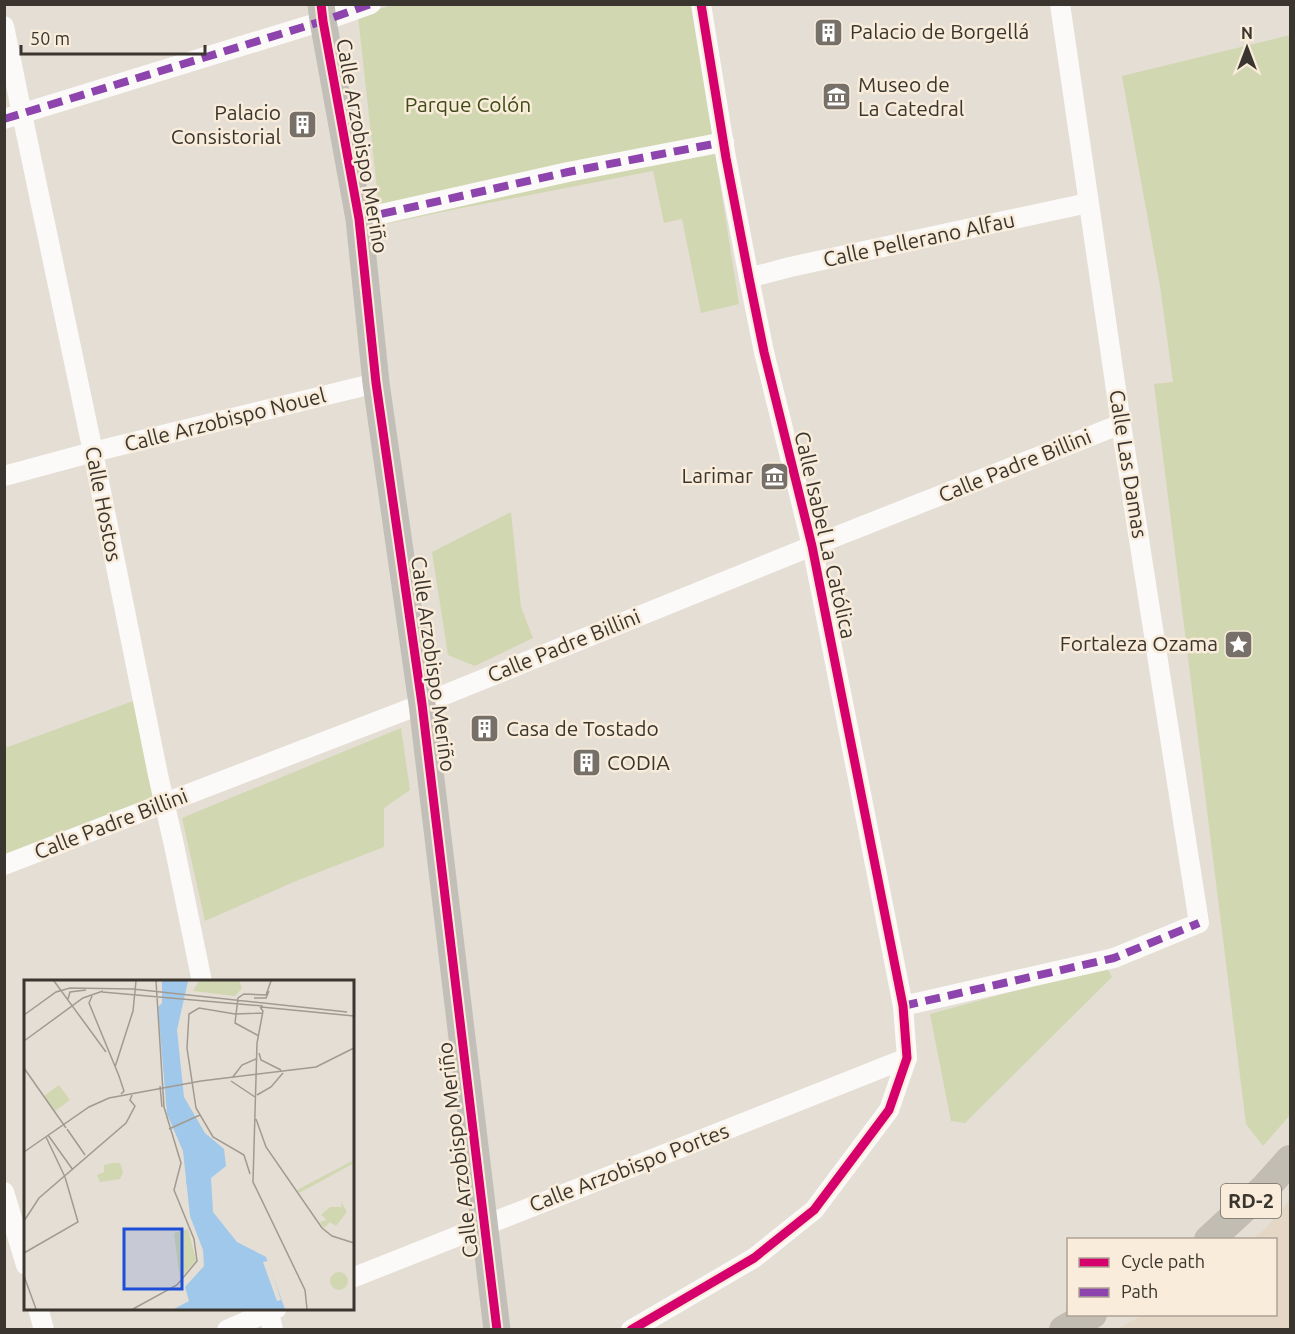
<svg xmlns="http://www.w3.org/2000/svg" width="1295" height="1334" viewBox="0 0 1295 1334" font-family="Ubuntu,sans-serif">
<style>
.built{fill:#e4d7c5}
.green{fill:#d1d7b1}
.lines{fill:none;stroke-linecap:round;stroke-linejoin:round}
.street{stroke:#fbfaf9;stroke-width:20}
.secondary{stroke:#c2bfb8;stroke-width:27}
.primary{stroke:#c2bdb2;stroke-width:30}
.quiet{stroke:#8e44ad;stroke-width:8;stroke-dasharray:15 8;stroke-linecap:butt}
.cycleway-casing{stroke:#f9ecda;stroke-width:13}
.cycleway{stroke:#d6006c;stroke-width:9}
.labels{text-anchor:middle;stroke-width:5;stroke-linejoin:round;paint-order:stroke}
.shield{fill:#f9ecda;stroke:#736c62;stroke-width:1.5}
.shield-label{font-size:20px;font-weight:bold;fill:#3a352e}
.poi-label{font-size:21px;fill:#3a352e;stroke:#f9ecda;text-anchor:start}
.park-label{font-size:21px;fill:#3e4b16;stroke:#f9ecda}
.street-label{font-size:21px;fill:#3a352e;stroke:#f9ecda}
.inset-river{fill:none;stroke:#a0c8ea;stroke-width:3}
.inset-road{fill:none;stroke:#a19a92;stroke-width:1.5}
.view{fill:#1d4ed8;fill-opacity:0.15;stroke:#1d4ed8;stroke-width:3}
.inset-edge{fill:none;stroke:#3a352e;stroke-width:3}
</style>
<rect width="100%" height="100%" fill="#e5ded4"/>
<!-- built -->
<path class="built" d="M1290,1200V1329H1117L1143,1315L1276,1314V1240L1253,1239L1265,1229Z"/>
<!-- green -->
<g class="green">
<path d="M395,4L692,5L739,304L701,313L682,219L664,223L653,171L452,210L381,225L358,16Z"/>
<path d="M1290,35V1115L1263,1146L1246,1124L1154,384L1173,382L1160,286L1122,76Z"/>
<path d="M511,512L521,607L533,638L475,666L448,655L432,552Z"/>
<path d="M136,700L154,797L5,855V748Z"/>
<path d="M401,728L410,790L384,808V847L296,881L205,921L182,818Z"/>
<path d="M1106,966L1112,977L965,1123L951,1121L930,1014Z"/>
</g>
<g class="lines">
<!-- street -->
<g class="street">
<path d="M4,26L22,114L93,452L158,775L174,845L202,982"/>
<path d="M4,119L323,21L371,4"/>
<path d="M359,219L568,172L724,142"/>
<path d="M749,278L790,267L1088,203"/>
<path d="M4,476L93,452L376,383"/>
<path d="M4,865L422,704L812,546L1121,424"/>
<path d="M903,1006L1114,958L1199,923L1121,424L1060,4"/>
<path d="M4,1192L26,1265"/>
<path d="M352,1278L907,1058"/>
<path d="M38,1308L44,1330"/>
<path d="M268,1308L273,1330"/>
<path d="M227,1330L277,1308"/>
<path d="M631,1330L754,1258L814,1210L889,1110L907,1058L903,1006L812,546L764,352L749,278L726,158L701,4"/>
</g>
<!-- secondary -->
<path class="secondary" d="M321,4L323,21L359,219L376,383L422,704L497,1330"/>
<!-- primary -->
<g class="primary">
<path d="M1209,1240L1265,1188L1290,1160"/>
<path d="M1064,1330L1092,1314"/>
</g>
<!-- quiet -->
<g class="quiet">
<path d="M4,119L323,21L371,4"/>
<path d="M359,219L568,172L724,142"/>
<path d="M903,1006L1114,958L1199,923"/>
</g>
<defs>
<g id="cycleway">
<path d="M321,4L323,21L359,219L376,383L422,704L497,1330"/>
<path d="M631,1330L754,1258L814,1210L889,1110L907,1058L903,1006L812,546L764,352L749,278L726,158L701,4"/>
</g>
</defs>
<!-- cycleway casing -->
<use href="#cycleway" class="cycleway-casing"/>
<!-- cycleway -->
<use href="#cycleway" class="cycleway"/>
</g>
<!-- icons -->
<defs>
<symbol id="building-square" viewBox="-11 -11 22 22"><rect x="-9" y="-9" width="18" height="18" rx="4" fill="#767068" stroke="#f9ecda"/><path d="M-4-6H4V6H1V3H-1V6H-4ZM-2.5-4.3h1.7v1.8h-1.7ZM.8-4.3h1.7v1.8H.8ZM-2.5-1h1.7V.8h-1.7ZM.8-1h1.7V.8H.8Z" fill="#fff"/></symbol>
<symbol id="museum-square" viewBox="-11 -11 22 22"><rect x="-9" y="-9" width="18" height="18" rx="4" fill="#767068" stroke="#f9ecda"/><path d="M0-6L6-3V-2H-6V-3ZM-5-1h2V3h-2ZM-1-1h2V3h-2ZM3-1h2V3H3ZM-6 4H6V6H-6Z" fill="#fff"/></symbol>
<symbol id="sight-square" viewBox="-11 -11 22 22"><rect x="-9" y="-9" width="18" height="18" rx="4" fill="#767068" stroke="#f9ecda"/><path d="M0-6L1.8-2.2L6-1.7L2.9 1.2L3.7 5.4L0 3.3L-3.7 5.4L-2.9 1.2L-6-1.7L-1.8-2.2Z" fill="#fff"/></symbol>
</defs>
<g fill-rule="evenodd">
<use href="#building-square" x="812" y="16" width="33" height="33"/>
<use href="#museum-square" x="820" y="80" width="33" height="33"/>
<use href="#building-square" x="286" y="108" width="33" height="33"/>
<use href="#museum-square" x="758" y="460" width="33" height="33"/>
<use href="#sight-square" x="1222" y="628" width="33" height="33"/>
<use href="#building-square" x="468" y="712" width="33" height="33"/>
<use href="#building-square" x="570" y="746" width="33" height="33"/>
</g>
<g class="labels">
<!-- shield labels -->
<rect class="shield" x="1221" y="1184" width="60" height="34" rx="4.5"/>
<g class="shield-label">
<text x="1251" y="1208">RD-2</text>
</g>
<!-- poi labels -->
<g class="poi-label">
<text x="850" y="39">Palacio de Borgellá</text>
<text x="858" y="92">Museo de<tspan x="858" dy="24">La Catedral</tspan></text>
<text x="281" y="120" text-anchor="end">Palacio<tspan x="281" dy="24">Consistorial</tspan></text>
<text x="753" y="483" text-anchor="end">Larimar</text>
<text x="1218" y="651" text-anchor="end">Fortaleza Ozama</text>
<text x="506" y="736">Casa de Tostado</text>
<text x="607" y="770">CODIA</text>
</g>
<!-- park labels -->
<g class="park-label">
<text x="468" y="112">Parque Colón</text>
</g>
<!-- street labels -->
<g class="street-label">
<text transform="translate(362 146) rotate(80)" y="7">Calle Arzobispo Meriño</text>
<text transform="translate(919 240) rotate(-12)" y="7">Calle Pellerano Alfau</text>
<text transform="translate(225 420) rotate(-14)" y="7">Calle Arzobispo Nouel</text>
<text transform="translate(1128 464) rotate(81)" y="7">Calle Las Damas</text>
<text transform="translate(1015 466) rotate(-22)" y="7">Calle Padre Billini</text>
<text transform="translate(103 504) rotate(79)" y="7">Calle Hostos</text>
<text transform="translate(825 535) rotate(77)" y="7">Calle Isabel La Católica</text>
<text transform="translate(564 646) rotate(-22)" y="7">Calle Padre Billini</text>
<text transform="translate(433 664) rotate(82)" y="7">Calle Arzobispo Meriño</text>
<text transform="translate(111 824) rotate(-21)" y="7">Calle Padre Billini</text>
<text transform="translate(458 1150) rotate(-97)" y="7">Calle Arzobispo Meriño</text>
<text transform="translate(629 1168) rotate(-21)" y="7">Calle Arzobispo Portes</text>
</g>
</g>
<!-- overview -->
<g transform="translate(24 980)">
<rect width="330" height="330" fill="#e5ded4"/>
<path d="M175,1H215L218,8L211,16L169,11ZM35,105L46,120L31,131L20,116ZM330,180V183L301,199L275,213L273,210ZM89,183H96L99,192L96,199L76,202L73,195L80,192V185ZM317,221L323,232L312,246L306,242L300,248L296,242L303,240L297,235L306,227H318ZM164,249L172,280L156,299L150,253ZM306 301a9 9 0 1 1 18 0a9 9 0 1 1-18 0Z" fill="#d1d7b1"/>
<path d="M138,1H164L153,50L160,117L181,153L200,169L202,186L187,198L189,232L213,262L242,277L261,329H150L165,321L161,307L180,286L179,270L166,236L159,171L143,134L134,27L138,23Z" fill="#a0c8ea"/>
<path d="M244,281L257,320L253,321L239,282Z" fill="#e5ded4"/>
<path class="inset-river" d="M162,202L171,203L180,241L201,292L196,311L180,329"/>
<path class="inset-road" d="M30,1L82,72M78,12L239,26M68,16L65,23L95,96L100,111L97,114M230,18H242L245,11M44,19L46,12L62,10M236,27L239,31L233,63L229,202L281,310L283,329M237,27L330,36M0,35L32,12L46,8L109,9L323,32M235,56L211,43L214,18L220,14L242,15L247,1M0,61L59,18L79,11M235,73L237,80L257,90M91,87L109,31L112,1M0,88L42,148M208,98L218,85L232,79M207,101L231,117M136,106L138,127M233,115L247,107L259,93M232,139L242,167L298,248L308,256L330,263M43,149L61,175M145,149L176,135M24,155L49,190M0,172L65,127L85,118L177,101L292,87L330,68M226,194L220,175L189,157L172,128L163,68L165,34L175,28L211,34L239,33M0,241L15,218L102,143L111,126L106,120L108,115M0,273L54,242L41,197L22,157M0,296L12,329M109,329L153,305L173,281L170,259L150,210L157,183L140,127L132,1"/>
<path class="view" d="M100,249H158V309H100Z"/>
<rect width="330" height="330" class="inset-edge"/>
</g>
<!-- border -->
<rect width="1295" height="1334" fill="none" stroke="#3a352e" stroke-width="12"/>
<!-- legend -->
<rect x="1067" y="1238" width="210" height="78" fill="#f9ecda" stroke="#ada395" stroke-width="1.5"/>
<rect x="1079" y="1258" width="30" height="9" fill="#d6006c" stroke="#ada395" stroke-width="1.5"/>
<text x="1121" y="1268" font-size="18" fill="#3a352e">Cycle path</text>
<rect x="1079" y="1288" width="30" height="9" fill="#8e44ad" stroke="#ada395" stroke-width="1.5"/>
<text x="1121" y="1298" font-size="18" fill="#3a352e">Path</text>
<!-- north arrow -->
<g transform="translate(1247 48)" stroke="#f9ecda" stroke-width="4.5" paint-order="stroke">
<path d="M0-4.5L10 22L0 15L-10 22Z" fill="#3a352e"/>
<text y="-9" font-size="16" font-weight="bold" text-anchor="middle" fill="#3a352e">N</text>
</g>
<!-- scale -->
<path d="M21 45v9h184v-9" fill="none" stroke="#3a352e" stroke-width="3"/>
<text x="30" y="45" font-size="18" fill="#3a352e" stroke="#f9ecda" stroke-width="4.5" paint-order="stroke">50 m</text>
</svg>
